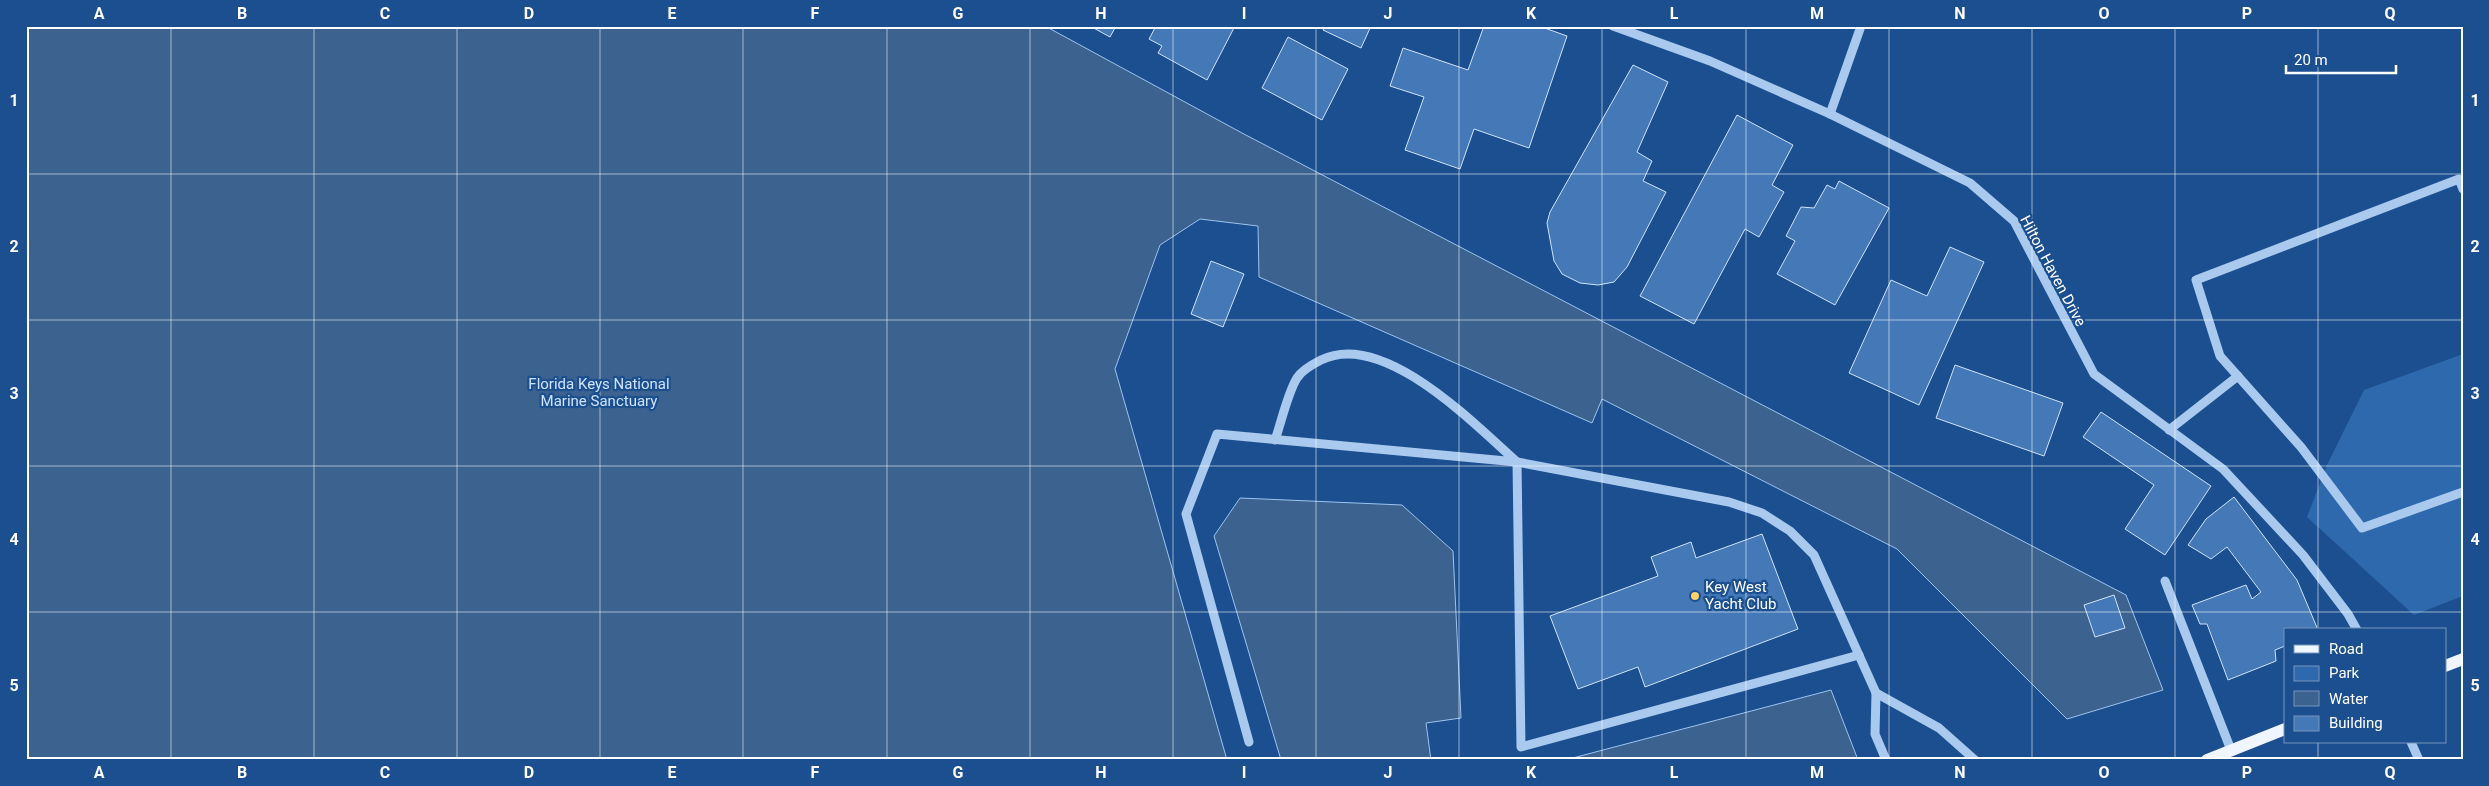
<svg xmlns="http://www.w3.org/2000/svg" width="2489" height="786" viewBox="0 0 2489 786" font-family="Roboto,sans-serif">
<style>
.green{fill:#2e69ad}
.water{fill:#3c6290;stroke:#9cc4f0}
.building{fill:#4478b7;stroke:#cfe3fa}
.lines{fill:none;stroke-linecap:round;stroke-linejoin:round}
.minor{stroke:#a9c9ee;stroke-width:9}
.major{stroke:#f0f6ff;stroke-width:12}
.grid{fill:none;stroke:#fff;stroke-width:1;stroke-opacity:0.55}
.poi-dot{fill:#ffd166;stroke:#1b4f8f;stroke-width:2}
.labels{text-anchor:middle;stroke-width:4.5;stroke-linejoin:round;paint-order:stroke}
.street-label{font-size:15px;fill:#fff;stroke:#1b4f8f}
.park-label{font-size:15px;fill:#cfe3fa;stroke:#1b4f8f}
.poi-label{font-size:15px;fill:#fff;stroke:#1b4f8f;text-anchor:start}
.neatline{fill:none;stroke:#fff;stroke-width:2}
.grid-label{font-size:16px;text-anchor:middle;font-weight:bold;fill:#fff}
</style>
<rect width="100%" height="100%" fill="#1b4f8f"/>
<!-- green -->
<path class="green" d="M2463,354V596L2414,615L2307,517L2327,465L2364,390Z"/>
<!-- water -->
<g class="water">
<path d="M26,26H1045L1242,133L2126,595L2163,690L2067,719L1897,549L1602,399L1592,423L1259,277L1258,226L1200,219L1160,245L1115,369L1227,760H26Z"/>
<path d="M1240,498L1402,505L1453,551L1461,718L1426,723L1431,760H1281L1214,536Z"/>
<path d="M1831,690L1858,760H1565Z"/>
</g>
<!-- building -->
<g class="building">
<path d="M1090,26H1116L1110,37Z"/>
<path d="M1156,26H1235L1207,80L1158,53L1162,46L1149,39Z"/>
<path d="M1325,26H1371L1361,48L1323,30Z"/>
<path d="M1484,26H1539L1567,36L1529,148L1474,129L1460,169L1405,150L1424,97L1390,86L1403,48L1468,70Z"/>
<path d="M1288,37L1348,69L1322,120L1262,88Z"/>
<path d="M1633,65L1668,82L1637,152L1652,161L1643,181L1666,192L1627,267L1614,282L1598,285L1580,283L1562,274L1554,261L1547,223L1550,212Z"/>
<path d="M1737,115L1793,145L1772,185L1784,192L1759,237L1745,229L1694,324L1640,296Z"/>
<path d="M1839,181L1889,208L1835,305L1777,274L1795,241L1786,236L1801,207L1814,208L1827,185L1835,189Z"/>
<path d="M1950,247L1984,262L1919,405L1849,373L1891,280L1927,296Z"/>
<path d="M1211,261L1244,274L1223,327L1191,314Z"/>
<path d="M1955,365L2063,403L2044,456L1936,418Z"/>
<path d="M2101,412L2211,486L2165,555L2125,529L2154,485L2083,437Z"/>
<path d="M2234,497L2297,580L2318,630H2285V646L2275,650L2276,661L2228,680L2207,624H2200L2192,605L2246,585L2252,599L2261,592L2227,547L2211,559L2188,545L2206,519Z"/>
<path d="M1762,534L1798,629L1645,687L1638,667L1578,689L1550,616L1658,576L1651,557L1691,542L1696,558Z"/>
<path d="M2114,595L2125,628L2095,637L2084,605Z"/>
</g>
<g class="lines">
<!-- minor -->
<g class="minor">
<path d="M1613,26L1710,61L1830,114L1970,183L2014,221L2094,374L2223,469L2303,555L2348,614L2357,630"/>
<path d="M1830,114L1861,26"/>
<path d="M2463,189L2459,179L2196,280L2220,356L2301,447L2362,528L2463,492"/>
<path d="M2169,430L2238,376"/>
<path d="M1275,440C1281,423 1288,392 1297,378C1302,370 1313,364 1321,360C1383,329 1474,424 1517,462L1521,747L1859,655"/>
<path d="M2165,581L2231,750"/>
<path d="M1876,693L1939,728L1975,760"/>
<path d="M1249,742L1186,514L1217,434L1517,462L1729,502L1762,513L1790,531L1814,555L1876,693L1875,734L1886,760"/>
<path d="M2411,742L2419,760"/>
</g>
<!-- major -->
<g class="major">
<path d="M2445,666L2463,659"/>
<path d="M2207,760L2285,729"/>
</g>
</g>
<!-- grid -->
<path class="grid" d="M171,26V760M314,26V760M457,26V760M600,26V760M743,26V760M887,26V760M1030,26V760M1173,26V760M1316,26V760M1459,26V760M1602,26V760M1746,26V760M1889,26V760M2032,26V760M2175,26V760M2318,26V630M26,174H2463M26,320H2463M26,466H2463M26,612H2463M2318,742V760"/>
<!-- markers -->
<circle class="poi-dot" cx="1695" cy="596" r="5"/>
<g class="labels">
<!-- street labels -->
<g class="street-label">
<text transform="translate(2053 271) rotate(62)" y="5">Hilton Haven Drive</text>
</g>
<!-- park labels -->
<g class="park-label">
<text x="599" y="389">Florida Keys National<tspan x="599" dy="17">Marine Sanctuary</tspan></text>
</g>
<!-- poi labels -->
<g class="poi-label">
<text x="1705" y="592">Key West<tspan x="1705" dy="17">Yacht Club</tspan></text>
</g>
</g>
<!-- border -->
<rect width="2489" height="786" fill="none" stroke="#1b4f8f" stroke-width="55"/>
<!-- legend -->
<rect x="2284" y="628" width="162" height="115" fill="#1b4f8f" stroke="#7695bc"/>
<rect x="2294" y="645" width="25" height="8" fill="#f0f6ff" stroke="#7695bc"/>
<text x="2329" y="654" font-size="15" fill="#ffffff">Road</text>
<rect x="2294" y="666" width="25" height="15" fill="#2e69ad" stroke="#7695bc"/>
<text x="2329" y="678" font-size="15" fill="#ffffff">Park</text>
<rect x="2294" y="691" width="25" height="15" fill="#3c6290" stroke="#7695bc"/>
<text x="2329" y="704" font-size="15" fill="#ffffff">Water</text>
<rect x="2294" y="716" width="25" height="15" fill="#4478b7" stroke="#7695bc"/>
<text x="2329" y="728" font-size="15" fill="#ffffff">Building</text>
<!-- scale -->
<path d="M2286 65v8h110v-8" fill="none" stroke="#ffffff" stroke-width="2.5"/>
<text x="2294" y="65" font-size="15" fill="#ffffff" stroke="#1b4f8f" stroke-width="4" paint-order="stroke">20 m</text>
<rect x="28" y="28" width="2434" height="730" class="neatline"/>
<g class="grid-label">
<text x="99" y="19">A</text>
<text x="242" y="19">B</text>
<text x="385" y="19">C</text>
<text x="529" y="19">D</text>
<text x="672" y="19">E</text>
<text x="815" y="19">F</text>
<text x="958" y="19">G</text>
<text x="1101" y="19">H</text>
<text x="1244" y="19">I</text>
<text x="1388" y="19">J</text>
<text x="1531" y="19">K</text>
<text x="1674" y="19">L</text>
<text x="1817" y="19">M</text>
<text x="1960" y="19">N</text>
<text x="2104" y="19">O</text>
<text x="2247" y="19">P</text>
<text x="2390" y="19">Q</text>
<text x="14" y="106">1</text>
<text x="2475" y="106">1</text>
<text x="14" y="252">2</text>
<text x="2475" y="252">2</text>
<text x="14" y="399">3</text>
<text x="2475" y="399">3</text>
<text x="14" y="545">4</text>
<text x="2475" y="545">4</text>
<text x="14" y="691">5</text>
<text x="2475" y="691">5</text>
<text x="99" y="778">A</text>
<text x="242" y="778">B</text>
<text x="385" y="778">C</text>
<text x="529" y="778">D</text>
<text x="672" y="778">E</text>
<text x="815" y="778">F</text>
<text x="958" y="778">G</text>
<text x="1101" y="778">H</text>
<text x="1244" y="778">I</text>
<text x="1388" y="778">J</text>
<text x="1531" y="778">K</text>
<text x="1674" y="778">L</text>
<text x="1817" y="778">M</text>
<text x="1960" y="778">N</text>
<text x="2104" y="778">O</text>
<text x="2247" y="778">P</text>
<text x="2390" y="778">Q</text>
</g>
</svg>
